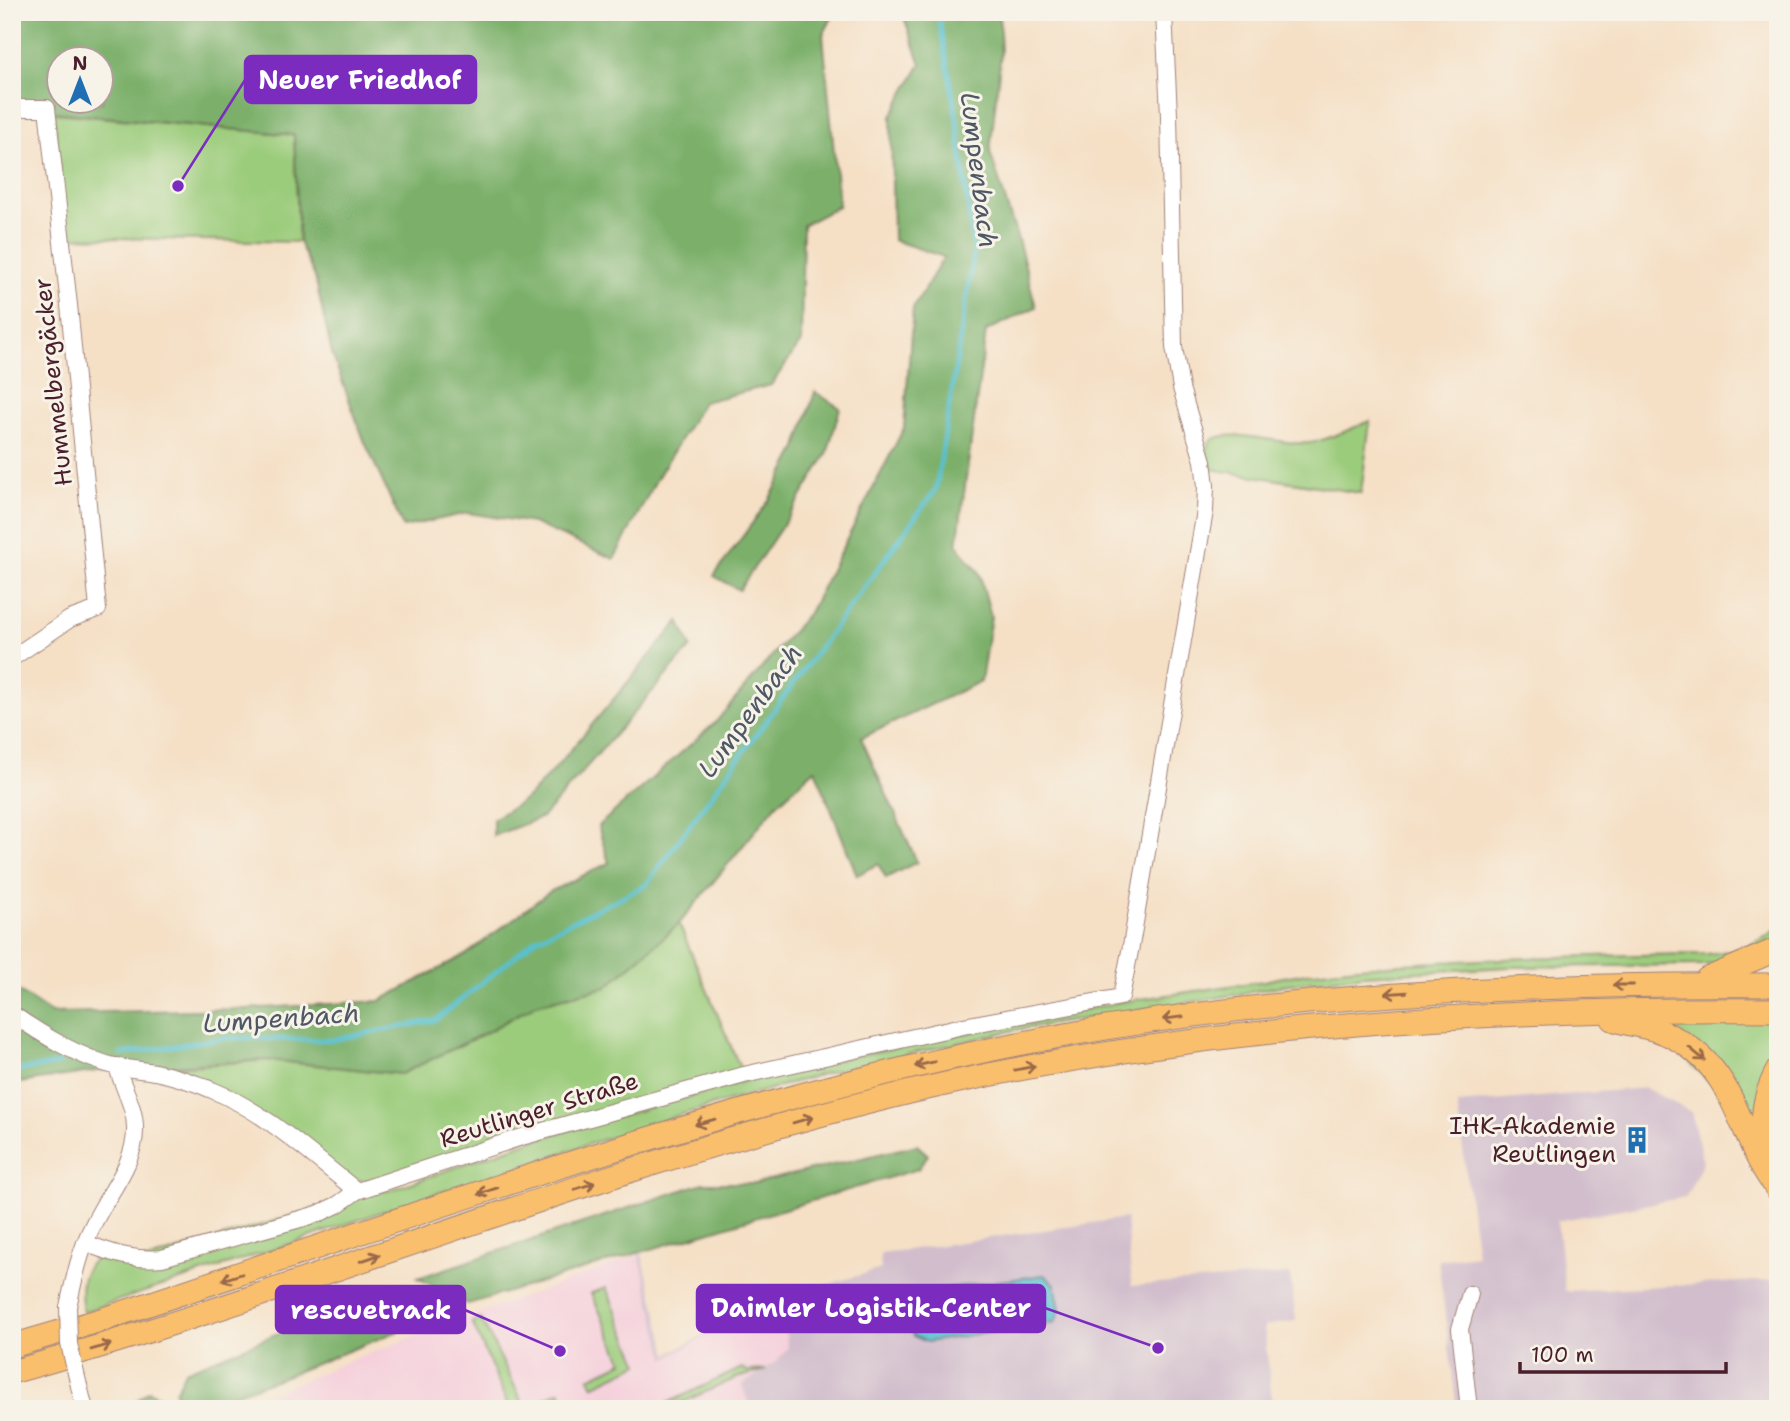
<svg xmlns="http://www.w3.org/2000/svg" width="1790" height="1421" viewBox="0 0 1790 1421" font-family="'Shantell Sans',sans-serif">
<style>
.built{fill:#f5cfdb}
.industrial{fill:#d1bdcc}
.green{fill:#9bcc7b;stroke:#727653;stroke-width:2}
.forest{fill:#7cb06b;stroke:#63684b;stroke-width:2;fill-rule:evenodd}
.water{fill:#56c1d1;stroke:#50707e;stroke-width:2}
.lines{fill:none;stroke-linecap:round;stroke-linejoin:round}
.stream{stroke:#56c1d1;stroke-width:4.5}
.minor-casing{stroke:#a08078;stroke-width:18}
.highway-casing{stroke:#a08078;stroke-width:25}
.minor{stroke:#fff;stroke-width:16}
.highway{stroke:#f9bf6d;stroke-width:23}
.minor-bridge-casing{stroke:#a08078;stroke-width:18;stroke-linecap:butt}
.minor-bridge{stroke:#fff;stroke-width:16}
.oneway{stroke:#996749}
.labels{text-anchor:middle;stroke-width:6;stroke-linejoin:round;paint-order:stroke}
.street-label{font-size:24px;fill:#4a1f2b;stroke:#f7f3e8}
.poi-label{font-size:24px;fill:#4a1f2b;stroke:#f7f3e8;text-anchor:end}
.water-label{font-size:26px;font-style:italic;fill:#4e5865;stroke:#f7f3e8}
.leader{fill:none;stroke:#7b2cbf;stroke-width:2.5}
.callout-dot{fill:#7b2cbf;stroke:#f7f3e8;stroke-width:2.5}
.callout{fill:#7b2cbf;stroke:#7b2cbf;stroke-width:2.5}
.callout-label{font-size:26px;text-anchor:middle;font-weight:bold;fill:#fff}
</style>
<rect width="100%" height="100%" fill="#f7f3e8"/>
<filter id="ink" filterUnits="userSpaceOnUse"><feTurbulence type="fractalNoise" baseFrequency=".0143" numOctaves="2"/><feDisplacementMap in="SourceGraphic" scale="14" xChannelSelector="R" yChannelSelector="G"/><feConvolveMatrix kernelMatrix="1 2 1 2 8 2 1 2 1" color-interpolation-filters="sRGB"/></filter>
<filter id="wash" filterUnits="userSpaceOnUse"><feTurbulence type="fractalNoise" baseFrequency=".00686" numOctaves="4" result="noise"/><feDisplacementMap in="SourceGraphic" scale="28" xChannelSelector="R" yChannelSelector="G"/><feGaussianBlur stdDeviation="1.57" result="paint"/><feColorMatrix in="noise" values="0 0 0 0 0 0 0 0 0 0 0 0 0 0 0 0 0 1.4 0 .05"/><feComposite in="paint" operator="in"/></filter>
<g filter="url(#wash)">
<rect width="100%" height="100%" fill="#f5e0c6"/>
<!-- built -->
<path class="built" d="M639,1255L665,1358L722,1327L740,1307L761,1304L770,1307L778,1316L784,1325L788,1348L776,1362L742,1385L751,1409H236L353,1359Z"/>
<!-- industrial -->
<g class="industrial">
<path d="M1645,1088L1691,1112L1703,1162L1686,1197L1557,1221L1565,1291L1778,1280V1409H1457L1438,1260L1477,1255L1457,1104Z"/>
<path d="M1126,1218L1132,1286L1290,1274L1296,1321L1264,1326L1273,1409H751L742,1385L776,1362L788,1348L784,1325L778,1316L770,1307L761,1304L740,1307L722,1327L665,1359L639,1255L641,1251L668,1354L719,1327L728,1315L741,1305L771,1301L881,1269L880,1254Z"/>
</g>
<!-- green -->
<g class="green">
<path d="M54,113L294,135L299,242L65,237Z"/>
<path d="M1370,421L1361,493L1209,469C1208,461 1204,450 1209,443C1223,424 1286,447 1309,443C1329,440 1351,428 1370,421Z"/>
<path d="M679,924L741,1070L378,1181L354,1180L164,1068L268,1060L401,1074L485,1033L536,1004L606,987Z"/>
<path d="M1778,928V938L1737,959L1706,965L1509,967L1364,975L1289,984L1240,994L1015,1030L826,1073L676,1116L398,1206L293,1243L83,1312C80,1292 79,1273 95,1259H108L133,1264L361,1195L391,1190L527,1142L745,1081L825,1062L1120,1002L1264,981C1321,968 1380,965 1439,962C1528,957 1617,955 1707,954C1734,951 1756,946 1778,928Z"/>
<path d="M1641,1016H1778V1059L1760,1093L1757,1119L1751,1121Z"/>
<path d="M606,1288L639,1364L593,1386L589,1378L623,1362L591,1293Z"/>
<path d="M481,1319L525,1407L560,1391L564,1399L541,1409H510L472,1322Z"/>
<path d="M742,1368L747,1371L766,1370L736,1378L668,1409H655Z"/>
</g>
<!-- forest -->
<g class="forest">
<path d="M12,12H835L823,35L839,206L803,225L801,342L771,385L703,402L656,480L614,559L533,523L468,513L403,527L364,440L332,354L315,277L299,242L294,135L12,108ZM60,60H102V102H60Z"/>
<path d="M902,12H999L1001,53L990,152L1019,243L1036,307L986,331L957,545L979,572L991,616L981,681L861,738L917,862L886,878L878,864L857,875L815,769L777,804L679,924L606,987L536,1004L485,1033L401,1074L268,1060L104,1070L12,1084V987L51,1013L246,1009L380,1001L467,954L549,892L609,863L598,826L715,723L810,611L904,428L913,308L944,257L893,240L891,116L921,64Z"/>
<path d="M815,392L840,408L827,454L793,510L739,590L714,576L769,500L796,450Z"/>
<path d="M679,621L691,647L543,817L493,836V819L526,799L559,764Z"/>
<path d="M917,1145L928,1155L918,1169L468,1304L418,1278L703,1183H756Z"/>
<path d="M387,1289L441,1314L283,1377L191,1409H186L175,1392L185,1371Z"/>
<path d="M149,1391L166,1399L171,1409H126Z"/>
</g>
<!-- water -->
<path class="water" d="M1044,1275L1055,1284L1060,1310L1055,1322L927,1342L913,1336L908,1304L918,1292Z"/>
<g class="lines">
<!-- stream -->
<g class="stream">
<path d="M121,1054L225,1038L332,1040L436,1020L536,939L646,885L936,489L974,251L956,114L938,12"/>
<path d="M12,1071L59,1064"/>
</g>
</g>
</g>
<g filter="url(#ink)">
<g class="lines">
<defs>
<g id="minor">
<path d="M12,108H47L69,305L98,609L70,619L12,658"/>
<path d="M12,1014C44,1036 80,1058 118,1067C130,1069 143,1070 155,1072C174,1076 194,1082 212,1090C266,1112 311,1155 357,1191"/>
<path d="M85,1243C111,1253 133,1261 162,1258L318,1214L337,1205L357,1191L525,1136L744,1075L963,1026L1121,997L1131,946L1205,511L1206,486L1203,461L1181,388L1174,347L1169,115L1164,12"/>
<path d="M68,1307C74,1279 80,1250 93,1225C107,1194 136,1164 135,1128C135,1106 122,1087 117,1066"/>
<path d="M79,1386L85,1409"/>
<path d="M1469,1409L1460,1329L1470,1294"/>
</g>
<g id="highway">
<path d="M1707,979L1778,949"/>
<path d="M1613,1019C1631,1026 1652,1026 1669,1035C1741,1070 1735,1136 1778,1190"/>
<path d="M1770,1159C1759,1128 1762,1098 1778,1070"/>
<path d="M12,1346L104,1319C404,1220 702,1107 1013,1045C1265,994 1521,983 1778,985"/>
<path d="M12,1372C302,1290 581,1174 873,1101C1169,1027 1473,1008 1778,1010"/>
</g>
</defs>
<!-- minor casing -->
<use href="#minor" class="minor-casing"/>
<!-- highway casing -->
<use href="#highway" class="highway-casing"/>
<!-- minor -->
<use href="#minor" class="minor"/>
<!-- highway -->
<use href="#highway" class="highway"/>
<defs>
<path id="minor-bridge" d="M68,1307L69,1344L79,1386"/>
</defs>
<!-- minor-bridge casing -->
<use href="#minor-bridge" class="minor-bridge-casing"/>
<!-- minor-bridge -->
<use href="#minor-bridge" class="minor-bridge"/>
</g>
<!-- one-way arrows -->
<defs><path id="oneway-shaft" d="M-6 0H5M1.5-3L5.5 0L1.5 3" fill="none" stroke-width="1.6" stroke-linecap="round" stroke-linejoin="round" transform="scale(1.75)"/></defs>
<g class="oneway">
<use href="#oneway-shaft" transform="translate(1623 985) rotate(180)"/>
<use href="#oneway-shaft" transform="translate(1396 993) rotate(176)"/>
<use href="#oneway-shaft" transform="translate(1173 1018) rotate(172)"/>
<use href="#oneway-shaft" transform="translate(1697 1054) rotate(40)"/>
<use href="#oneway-shaft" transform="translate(925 1064) rotate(167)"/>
<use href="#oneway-shaft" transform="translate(1025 1068) rotate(-11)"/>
<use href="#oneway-shaft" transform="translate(803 1120) rotate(-16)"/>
<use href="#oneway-shaft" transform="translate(705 1122) rotate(164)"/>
<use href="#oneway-shaft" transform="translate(585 1186) rotate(-18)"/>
<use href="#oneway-shaft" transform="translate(488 1191) rotate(161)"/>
<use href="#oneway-shaft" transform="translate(370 1258) rotate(-19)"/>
<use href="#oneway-shaft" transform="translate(232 1277) rotate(162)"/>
<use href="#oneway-shaft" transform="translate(101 1347) rotate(-16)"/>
</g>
</g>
<!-- icons -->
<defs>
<symbol id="building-bare" viewBox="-9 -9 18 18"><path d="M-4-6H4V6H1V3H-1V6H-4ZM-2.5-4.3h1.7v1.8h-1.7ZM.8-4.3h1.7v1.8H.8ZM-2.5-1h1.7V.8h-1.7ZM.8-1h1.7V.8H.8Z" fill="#1f6fb2" stroke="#f7f3e8" stroke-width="2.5" paint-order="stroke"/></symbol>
</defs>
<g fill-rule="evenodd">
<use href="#building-bare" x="1618" y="1121" width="38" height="38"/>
</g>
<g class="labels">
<!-- street labels -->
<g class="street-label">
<text transform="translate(53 382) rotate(-96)" y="8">Hummelbergäcker</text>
<text transform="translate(539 1110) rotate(-17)" y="8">Reutlinger Straße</text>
</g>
<!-- poi labels -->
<g class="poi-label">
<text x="1616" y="1134">IHK-Akademie<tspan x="1616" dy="28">Reutlingen</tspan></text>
</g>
<!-- water labels -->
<g class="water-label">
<text transform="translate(979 170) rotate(83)" y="9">Lumpenbach</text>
<text transform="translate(750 711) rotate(-54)" y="9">Lumpenbach</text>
<text transform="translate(281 1018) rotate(-4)" y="9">Lumpenbach</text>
</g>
</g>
<!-- callouts -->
<path class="leader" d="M178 186L245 80M1158 1348L1045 1308M560 1351L465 1310"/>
<g class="callout-dot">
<circle cx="178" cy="186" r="7"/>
<circle cx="1158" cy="1348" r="7"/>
<circle cx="560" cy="1351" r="7"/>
</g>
<g class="callout">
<rect x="245" y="56" width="231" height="47" rx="7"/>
<rect x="697" y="1285" width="348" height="47" rx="7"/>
<rect x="276" y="1286" width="189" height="47" rx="7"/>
</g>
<g class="callout-label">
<text x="360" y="89">Neuer Friedhof</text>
<text x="871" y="1317">Daimler Logistik-Center</text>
<text x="371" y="1319">rescuetrack</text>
</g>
<!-- margin -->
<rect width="1790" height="1421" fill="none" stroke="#f7f3e8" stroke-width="42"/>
<!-- north arrow -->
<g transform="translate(80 80)"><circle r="33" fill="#f7f3e8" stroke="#b29e9c" stroke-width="2"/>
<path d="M0-5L12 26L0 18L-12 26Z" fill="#1f6fb2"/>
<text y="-10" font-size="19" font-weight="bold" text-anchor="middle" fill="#4a1f2b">N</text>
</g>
<!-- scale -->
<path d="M1520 1362v10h206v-10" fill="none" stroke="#4a1f2b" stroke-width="3.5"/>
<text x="1531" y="1362" font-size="21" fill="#4a1f2b" stroke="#f7f3e8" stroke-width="5" paint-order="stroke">100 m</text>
</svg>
